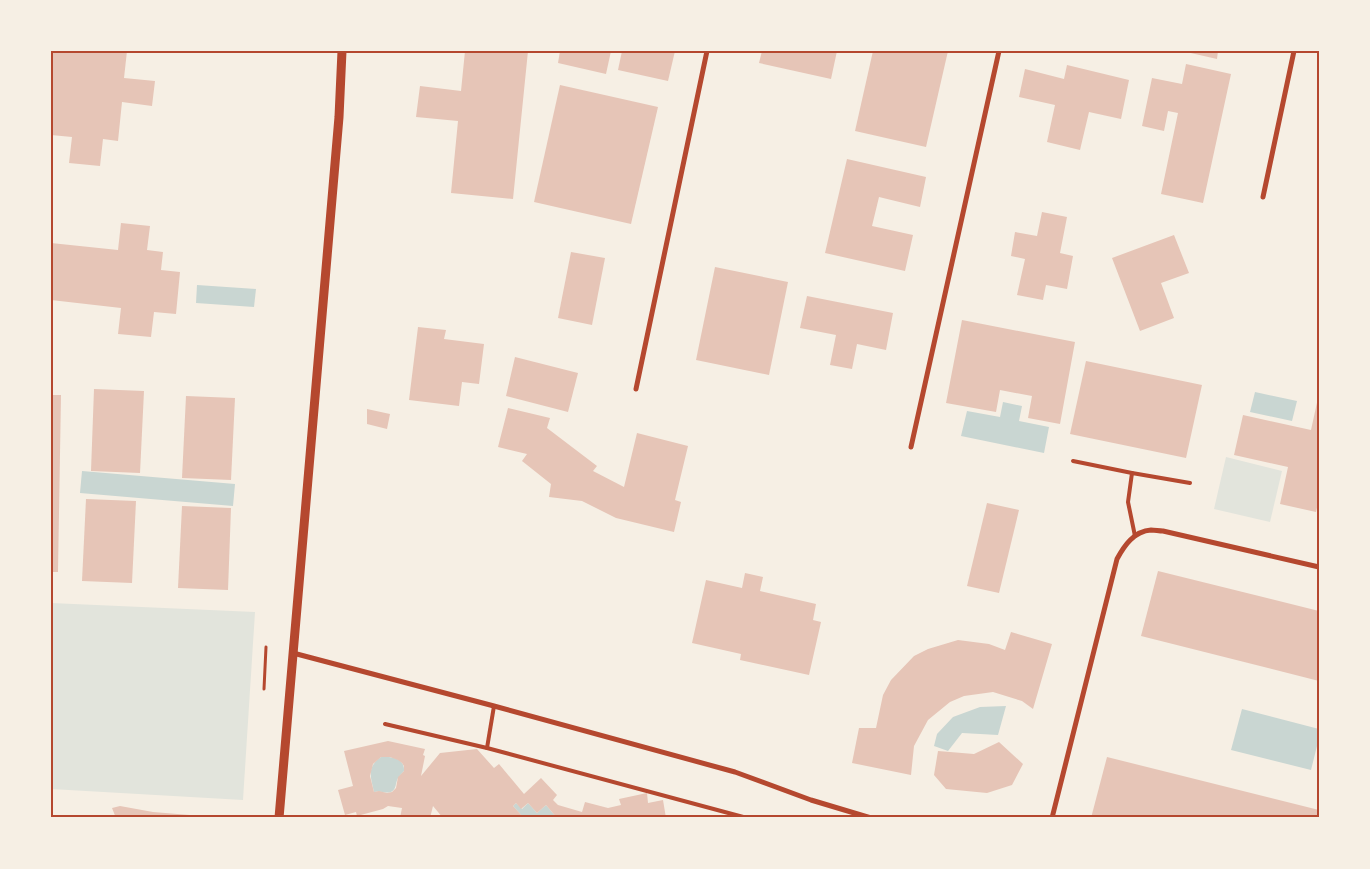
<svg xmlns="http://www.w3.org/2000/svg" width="1370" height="869" viewBox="0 0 1370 869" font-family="'Sofia Sans Condensed',sans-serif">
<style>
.green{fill:#e2e4dc}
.water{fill:#c9d6d2}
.building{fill:#e6c5b7;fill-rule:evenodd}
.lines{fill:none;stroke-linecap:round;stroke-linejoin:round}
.path{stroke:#b5482f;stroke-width:3}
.service{stroke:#b5482f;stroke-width:4}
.minor{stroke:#b5482f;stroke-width:5}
.tertiary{stroke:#b5482f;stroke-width:9}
.neatline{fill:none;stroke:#b5482f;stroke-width:2}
</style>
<rect width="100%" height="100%" fill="#f6efe4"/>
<!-- green -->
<g class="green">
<path d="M1226,457L1282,471L1270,522L1214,509Z"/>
<path d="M51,603L255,612L243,800L51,789Z"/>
</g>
<!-- water -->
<g class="water">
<path d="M197,285L256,289L254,307L196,303Z"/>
<path d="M1255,392L1297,401L1292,421L1250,412Z"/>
<path d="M1003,402L1022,406L1019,421L1049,427L1044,453L961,436L967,411L1000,417Z"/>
<path d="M82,471L235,484L233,506L80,493Z"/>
<path d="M1006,706L998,735L962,733L948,751L934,746L937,734L953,717L980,707Z"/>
<path d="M1242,709L1319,729V738L1311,770L1231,750Z"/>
<path d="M381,757C392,756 405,759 404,771C403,772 399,777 398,778C395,783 397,789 391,792C385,794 380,790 374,792C371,778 366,767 381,757Z"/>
<path d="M516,803L522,809L528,803L537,813L546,805L557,818H524L513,806Z"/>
</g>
<!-- building -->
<g class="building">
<path d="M51,51H127L124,78L155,81L152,106L122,102L118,141L103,139L100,166L69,163L72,137L51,135Z"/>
<path d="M465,51H528L513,199L451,193L458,121L416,117L420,86L461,91Z"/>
<path d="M560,51H611L606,74L558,63Z"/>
<path d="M622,51H675L668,81L618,70Z"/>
<path d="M762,51H837L831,79L759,63Z"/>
<path d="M873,51H948L926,147L855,131Z"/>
<path d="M1182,51H1218L1217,59Z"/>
<path d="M1186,64L1231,74L1203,203L1161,194L1178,113L1168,111L1164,131L1142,126L1152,78L1182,84Z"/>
<path d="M1067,65L1129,80L1121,119L1089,112L1080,150L1047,142L1055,105L1019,97L1025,69L1064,79Z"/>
<path d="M560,85L658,107L631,224L534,202Z"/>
<path d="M847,159L926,177L920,207L879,197L872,226L913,235L905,271L825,253Z"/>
<path d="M1042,212L1067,217L1060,253L1073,256L1067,289L1046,285L1043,300L1017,295L1025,259L1011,256L1015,232L1037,236Z"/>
<path d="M121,223L150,226L147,250L163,252L161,270L180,272L176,314L154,312L151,337L118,334L121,308L51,300V243L118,250Z"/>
<path d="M1174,235L1189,273L1161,283L1174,318L1140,331L1112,258Z"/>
<path d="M571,252L605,258L592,325L558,318Z"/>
<path d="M715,267L788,282L769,375L696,360Z"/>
<path d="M807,296L893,313L886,350L857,344L852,369L830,365L836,335L800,328Z"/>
<path d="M962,320L1075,342L1060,424L1028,418L1032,396L1000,390L996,412L946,403Z"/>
<path d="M418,327L446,330L444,339L484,344L479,384L462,382L459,406L409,400Z"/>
<path d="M515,357L578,373L568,412L506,396Z"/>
<path d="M1086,361L1202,385L1186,458L1070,434Z"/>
<path d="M94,389L144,391L140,473L91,471Z"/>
<path d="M51,395H61L58,572H51Z"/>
<path d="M186,396L235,398L231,480L182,478Z"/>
<path d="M1318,398L1319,499L1316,512L1280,504L1288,467L1234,455L1243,415L1311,430Z"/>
<path d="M508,408L550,418L547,428L597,466L593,471L624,487L637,433L688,446L675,500L681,502L674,532L616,518L582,501L549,497L551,484L522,461L527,454L498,447Z"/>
<path d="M367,409L390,414L387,429L367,424Z"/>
<path d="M86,499L136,501L132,583L82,581Z"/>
<path d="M987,503L1019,510L999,593L967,586Z"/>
<path d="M182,506L231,508L228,590L178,588Z"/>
<path d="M1158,571L1319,611V681L1141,636Z"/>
<path d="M745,573L763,577L760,591L816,604L813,620L821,622L809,675L740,660L741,654L692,643L706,580L742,588Z"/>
<path d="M1011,632L1052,644L1033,709L1022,701L993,692L964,696L950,702L928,720L914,746L911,775L852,763L859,728H876L883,695L891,680L914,656L928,649L958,640L989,644L1005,650Z"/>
<path d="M388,741L425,749L423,755L425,756L421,776L440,753L477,749L494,768L499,764L524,794L541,778L557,795L553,800L558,805L582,812L585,802L608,808L621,805L619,799L647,793L648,803L663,800L666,818H557L546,805L537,813L528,803L521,809L516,803L513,806L524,818H443L433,806L430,818H400L402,808L388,806L383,809L357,816L356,812L345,815L338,790L353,786L344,751ZM381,757H390L398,760L402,763L404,766V771L398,777L396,788L392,792L387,793L379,791L374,792L370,776L373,764Z"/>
<path d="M999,742L1023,764L1012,785L987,793L946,789L934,775L938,751L974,754Z"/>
<path d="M1107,757L1319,810V818H1091Z"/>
<path d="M120,806L153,812L202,816V818H116L112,808Z"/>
</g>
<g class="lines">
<!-- path -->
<path class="path" d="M264,689L266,647"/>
<!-- service -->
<g class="service">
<path d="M1073,461L1132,473"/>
<path d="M1135,536L1128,502L1132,473L1190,483"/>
<path d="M385,724L487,748L747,818"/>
<path d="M487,748L494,706"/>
</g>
<!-- minor -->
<g class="minor">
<path d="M1263,197L1294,51"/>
<path d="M636,389L707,51"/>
<path d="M911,447L999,51"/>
<path d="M293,653L494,706L735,772L811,800L871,818"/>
<path d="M1052,818L1117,559C1124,546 1134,531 1151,530C1155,530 1159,531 1163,531L1319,567"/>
</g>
<!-- tertiary -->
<path class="tertiary" d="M279,818L339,117L342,51"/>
</g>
<!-- border -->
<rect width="1370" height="869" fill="none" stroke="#f6efe4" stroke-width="105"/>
<rect x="52" y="52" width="1266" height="764" class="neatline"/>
</svg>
